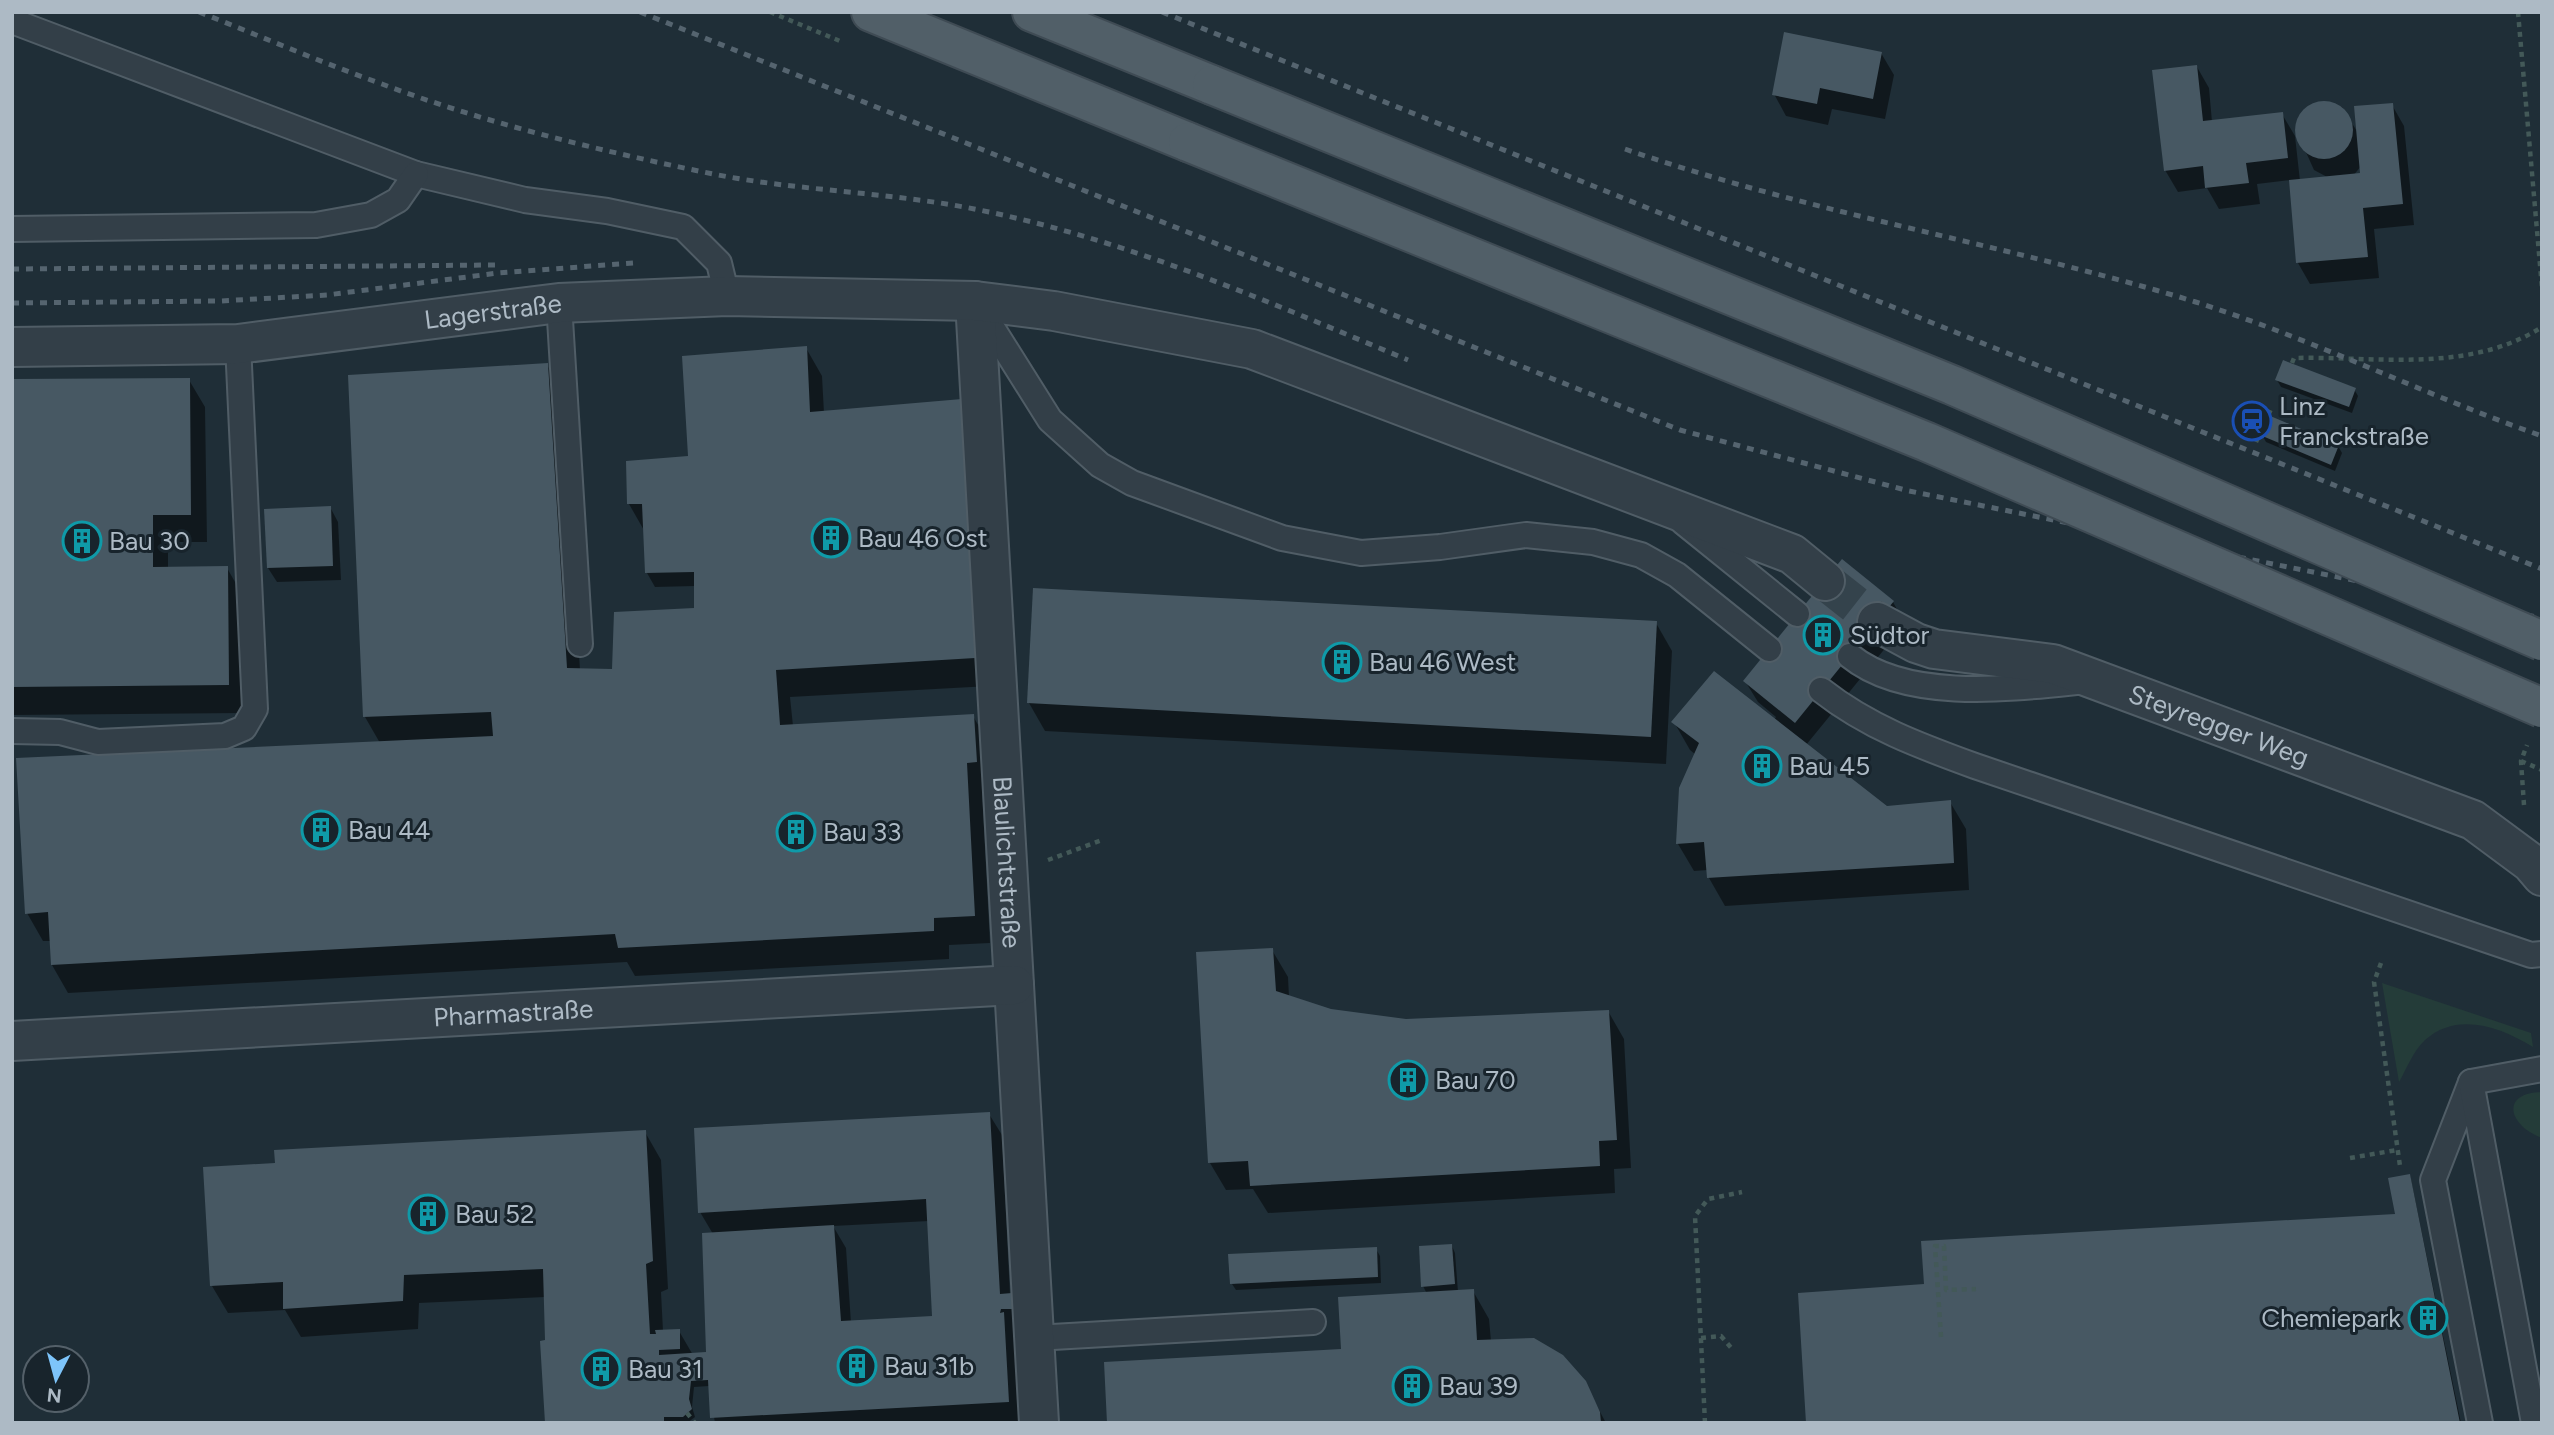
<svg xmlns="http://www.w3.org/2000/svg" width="2554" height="1435" viewBox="0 0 2554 1435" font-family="Figtree,sans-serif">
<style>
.green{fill:#243c39}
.shadow{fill:#0007;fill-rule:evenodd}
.building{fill:#475863}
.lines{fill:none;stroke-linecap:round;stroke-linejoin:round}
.street-tunnel{stroke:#34434c;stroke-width:38;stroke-dasharray:38 19;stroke-linecap:butt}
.lane-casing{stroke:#505d66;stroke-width:28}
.street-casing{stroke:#505d66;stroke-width:42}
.primary-casing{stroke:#3f4b54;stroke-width:42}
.path{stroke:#435958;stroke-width:4.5;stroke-dasharray:5 5;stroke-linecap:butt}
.lane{stroke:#333f48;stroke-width:24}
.street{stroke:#333f48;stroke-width:38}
.primary{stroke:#515f68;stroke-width:38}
.rail{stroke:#55646f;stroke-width:5;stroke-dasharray:7 7;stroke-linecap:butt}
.primary-bridge-casing{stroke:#3f4b54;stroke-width:42;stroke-linecap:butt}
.primary-bridge{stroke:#515f68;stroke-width:38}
.labels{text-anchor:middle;stroke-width:6;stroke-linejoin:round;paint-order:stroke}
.street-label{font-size:26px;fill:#adbac5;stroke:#18242c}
.poi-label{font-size:26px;fill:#adbac5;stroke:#18242c;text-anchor:start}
</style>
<rect width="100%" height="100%" fill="#1f2e37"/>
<!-- green -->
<g class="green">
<path d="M2382,983L2531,1033L2533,1047C2501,1027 2457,1011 2425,1040C2413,1051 2407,1068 2399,1082Z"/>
<path d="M2542,1092V1138C2509,1126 2499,1093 2542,1092Z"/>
</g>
<!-- shadow -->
<g class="shadow">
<path d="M1881,53L1894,75L1885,119L1832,109L1828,125L1786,116L1774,94Z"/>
<path d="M2197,67L2209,88L2212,122L2282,114L2295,136L2300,181L2329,178L2314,170L2296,130L2299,116L2315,103L2342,107L2358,133L2392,105L2404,126L2414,225L2374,229L2379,278L2310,284L2298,263L2291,180L2257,184L2260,204L2219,209L2207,188L2178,192L2165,170ZM2361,166L2362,175L2353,176Z"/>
<path d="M806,348L822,376L824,413L961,401L990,686L790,697L793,726L973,716L989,744L992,789L982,790L990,943L949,945V959L635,976L627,962L68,993L52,965L51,941H43L27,913L380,743L365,717L547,365L563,393L580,670H614L696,610L695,586L655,587L647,573L645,532L629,504L690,458Z"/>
<path d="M189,380L205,407L207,542H168V569L227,568L243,596L244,713L13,715L12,381Z"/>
<path d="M2277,380L2354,389L2358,396L2352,413L2281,387Z"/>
<path d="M2262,435L2338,446L2342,453L2335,471L2266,442Z"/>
<path d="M330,507L338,522L341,580L277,582L268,568Z"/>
<path d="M1893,602L1905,624L1806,745L1886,807L1950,802L1966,829L1969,890L1725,906L1709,878L1708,870L1694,871L1678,844L1696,755L1690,750L1674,722L1774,720L1776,717L1758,702L1745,681Z"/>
<path d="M1656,623L1672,651L1666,764L1045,731L1029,703Z"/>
<path d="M1272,950L1288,977L1289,997L1331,1011L1406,1021L1608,1011L1624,1039L1631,1168L1614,1169L1615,1193L1268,1213L1253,1189L1226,1190L1210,1163Z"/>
<path d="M989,1114L1002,1135L1010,1295L1023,1316L1024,1330L1013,1331L1019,1342L1024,1423H715L709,1386L694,1387L692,1407L695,1417L687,1423H547L545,1297L419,1303L418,1329L301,1337L285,1310L228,1313L212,1286L645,1132L661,1160L668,1289L661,1292L663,1331H679L693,1355L707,1354L713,1234L700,1212ZM929,1221L935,1318L851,1323L846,1248L833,1226Z"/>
<path d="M2410,1175L2461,1423H1807L1925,1286L2394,1216Z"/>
<path d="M1452,1246L1455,1253L1458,1292L1473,1291L1489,1319L1491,1341L1584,1382L1606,1423H1109L1343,1351L1427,1294L1423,1286Z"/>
<path d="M1376,1249L1380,1256L1381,1283L1236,1290L1232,1284Z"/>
</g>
<!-- building -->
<g class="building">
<path d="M1784,32L1882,52L1873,99L1820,88L1817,104L1772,95Z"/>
<path d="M2197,65L2203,121L2283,112L2288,158L2246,163L2249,183L2205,188L2203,166L2164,171L2152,70Z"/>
<circle cx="2324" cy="130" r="29"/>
<path d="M2393,103L2403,204L2363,208L2368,257L2296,263L2289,180L2360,173L2354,106Z"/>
<path d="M807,346L810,412L962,399L975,658L776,670L780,725L974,714L977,762L967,763L975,916L934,918V931L618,948L615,934L51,965L48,912L25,914L16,758L493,736L491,712L363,717L348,375L548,363L567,668L612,669L614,612L694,608V572L645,573L642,504H627L626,461L688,456L682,356Z"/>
<path d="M2283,360L2356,388L2349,407L2275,380Z"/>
<path d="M190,378L191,515H153V567L228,566L229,685L12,687V379Z"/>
<path d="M2268,415L2339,445L2331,465L2260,435Z"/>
<path d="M331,506L333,566L267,568L264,509Z"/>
<path d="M1842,559L1894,601L1795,723L1743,681Z"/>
<path d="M1033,588L1657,621L1651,737L1027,703Z"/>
<path d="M1714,671L1887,806L1951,800L1954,863L1707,878L1704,842L1676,844L1679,788L1699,743L1671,722Z"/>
<path d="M1273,948L1276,991L1331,1009L1406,1019L1609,1010L1617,1140L1599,1141L1600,1166L1250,1186L1248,1161L1208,1163L1196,952Z"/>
<path d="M990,1112L1000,1294L1012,1293L1013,1309H1001L1000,1313L1004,1312L1009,1402L710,1418L708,1380L691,1381L689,1399L692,1409L683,1417H664V1423H545L540,1341L545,1340L543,1269L404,1275L403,1301L283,1309V1282L210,1286L203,1167L275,1163L274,1150L646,1130L653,1261L646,1264L650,1334H656L655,1330L680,1329V1349L659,1350V1355L706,1352L702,1233L834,1225L841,1321L932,1316L926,1199L698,1213L694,1128Z"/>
<path d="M2410,1174L2460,1423H1806L1798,1293L1924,1284L1921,1241L2395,1214L2388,1178Z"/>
<path d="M1452,1244L1455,1284L1421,1287L1419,1246Z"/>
<path d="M1377,1247L1378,1277L1230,1284L1228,1254Z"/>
<path d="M1474,1289L1477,1340L1534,1338L1563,1355L1586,1381L1600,1412L1601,1423H1107L1104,1362L1341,1349L1338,1297Z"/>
</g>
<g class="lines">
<!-- street-tunnel -->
<path class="street-tunnel" d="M1825,581L1877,622"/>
<defs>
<g id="lane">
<path d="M12,21L416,174L525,200L607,211L683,227L719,263L727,296"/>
<path d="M12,229L316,225L371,215L398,200L416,174"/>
<path d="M559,303L580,644"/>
<path d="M979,307L1050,420L1100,465L1132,483L1282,538L1361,553L1440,547L1526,535L1593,542L1641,555L1677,575L1769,649"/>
<path d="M1683,522L1797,614"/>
<path d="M1850,656C1908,703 2016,688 2086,681"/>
<path d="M1821,690C1868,727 1920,746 1975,766L2531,955L2542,954"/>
<path d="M12,731L60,732L98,742L225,736L244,728L255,709L238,344"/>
<path d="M2471,1082L2433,1180L2480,1423"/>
<path d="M1035,1338L1313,1322"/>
<path d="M2534,1423L2471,1082L2542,1069"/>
</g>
<g id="street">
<path id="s1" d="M975,301L1039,1423"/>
<path id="s2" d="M12,347L238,344L559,303L727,296L975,301L1054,311L1252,349L1792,554L1825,581"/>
<path id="s3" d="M1877,622L1916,643L1934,649L2053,664L2473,820L2531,863L2542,876"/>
<path id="s4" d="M12,1041L1014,985"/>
</g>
<g id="primary">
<path d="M871,12L1188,142"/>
<path d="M1032,12L1212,85"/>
</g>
</defs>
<!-- lane casing -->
<use href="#lane" class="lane-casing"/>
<!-- street casing -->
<use href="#street" class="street-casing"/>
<!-- primary casing -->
<use href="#primary" class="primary-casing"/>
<!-- path -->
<g class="path">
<path d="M770,12L840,41"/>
<path d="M2518,12L2542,288"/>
<path d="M2292,363L2294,358C2376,356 2468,374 2542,327"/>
<path d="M2256,442L2271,409"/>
<path d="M2521,761L2542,770"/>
<path d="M2524,805L2521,761L2527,745"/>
<path d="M1048,860L1102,840"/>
<path d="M2381,963L2374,982L2400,1166"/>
<path d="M2350,1158L2397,1150"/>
<path d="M1941,1337L1935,1246H1944L1946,1290L1976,1289"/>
<path d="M1701,1338L1721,1336L1733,1350"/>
<path d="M687,1413L695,1423"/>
<path d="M1705,1423L1695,1216L1708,1199L1742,1192"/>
</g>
<!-- lane -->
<use href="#lane" class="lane"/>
<!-- street -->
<use href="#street" class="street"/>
<!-- primary -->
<use href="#primary" class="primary"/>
<!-- rail -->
<g class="rail">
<path d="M199,12C260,36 320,62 382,84C488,124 601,151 713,174C804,192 898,192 989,212C1135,243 1271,303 1408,360"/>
<path d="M640,12L1680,430L1909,491L2542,618"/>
<path d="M1162,12L2542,569"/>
<path d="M1625,149C1806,212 1994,242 2176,296C2301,333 2419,393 2542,436"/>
<path d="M12,269L496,265"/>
<path d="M12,303L220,301L327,295L498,273L633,263"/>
</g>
<defs>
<g id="primary-bridge">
<path d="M1212,85L1952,385L2542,641"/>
<path d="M1188,142L1927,442L2542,708"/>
</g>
</defs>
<!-- primary-bridge casing -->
<use href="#primary-bridge" class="primary-bridge-casing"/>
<!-- primary-bridge -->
<use href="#primary-bridge" class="primary-bridge"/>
</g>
<!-- icons -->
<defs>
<symbol id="station-ring" viewBox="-11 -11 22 22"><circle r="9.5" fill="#18242c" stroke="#1a4fb4" stroke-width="1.5"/><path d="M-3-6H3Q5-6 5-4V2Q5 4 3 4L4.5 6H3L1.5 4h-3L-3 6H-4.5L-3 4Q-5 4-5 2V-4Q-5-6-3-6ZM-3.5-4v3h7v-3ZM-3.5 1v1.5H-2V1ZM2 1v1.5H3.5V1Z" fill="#1a4fb4"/></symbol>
<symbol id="building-ring" viewBox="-11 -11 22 22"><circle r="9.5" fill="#18242c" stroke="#0f9aa8" stroke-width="1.5"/><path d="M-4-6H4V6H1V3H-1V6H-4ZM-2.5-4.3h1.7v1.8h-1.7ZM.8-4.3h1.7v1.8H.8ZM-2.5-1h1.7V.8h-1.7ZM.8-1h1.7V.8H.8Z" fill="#0f9aa8"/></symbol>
</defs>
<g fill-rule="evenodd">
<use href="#station-ring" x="2230" y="399" width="44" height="44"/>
<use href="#building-ring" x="809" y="516" width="44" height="44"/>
<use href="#building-ring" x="60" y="519" width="44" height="44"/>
<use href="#building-ring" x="1801" y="613" width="44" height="44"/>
<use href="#building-ring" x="1320" y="640" width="44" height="44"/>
<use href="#building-ring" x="1740" y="744" width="44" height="44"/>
<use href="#building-ring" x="299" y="808" width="44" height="44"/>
<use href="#building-ring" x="774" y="810" width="44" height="44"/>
<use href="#building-ring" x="1386" y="1058" width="44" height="44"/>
<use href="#building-ring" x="406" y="1192" width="44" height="44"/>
<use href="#building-ring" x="2406" y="1296" width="44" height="44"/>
<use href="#building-ring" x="835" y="1344" width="44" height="44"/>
<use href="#building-ring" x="579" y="1347" width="44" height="44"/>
<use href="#building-ring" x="1390" y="1364" width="44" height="44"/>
</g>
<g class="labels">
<!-- street labels -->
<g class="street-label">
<text dy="9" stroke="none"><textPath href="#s2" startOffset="483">Lagerstraße</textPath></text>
<text dy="9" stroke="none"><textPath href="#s3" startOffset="360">Steyregger Weg</textPath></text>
<text dy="9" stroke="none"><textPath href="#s1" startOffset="562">Blaulichtstraße</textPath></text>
<text dy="9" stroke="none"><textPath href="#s4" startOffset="502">Pharmastraße</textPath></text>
</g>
<!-- poi labels -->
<g class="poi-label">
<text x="2279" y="415">Linz<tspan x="2279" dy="30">Franckstraße</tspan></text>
<text x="858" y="547">Bau 46 Ost</text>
<text x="109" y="550">Bau 30</text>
<text x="1850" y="644">Südtor</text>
<text x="1369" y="671">Bau 46 West</text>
<text x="1789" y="775">Bau 45</text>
<text x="348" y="839">Bau 44</text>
<text x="823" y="841">Bau 33</text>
<text x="1435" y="1089">Bau 70</text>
<text x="455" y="1223">Bau 52</text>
<text x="2401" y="1327" text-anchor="end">Chemiepark</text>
<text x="884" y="1375">Bau 31b</text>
<text x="628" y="1378">Bau 31</text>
<text x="1439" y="1395">Bau 39</text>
</g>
</g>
<!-- border -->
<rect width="2554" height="1435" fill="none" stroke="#adbac5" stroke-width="28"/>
<!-- north arrow -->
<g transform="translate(56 1379) rotate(186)"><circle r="33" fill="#18242c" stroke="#546069" stroke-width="2"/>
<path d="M0-5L12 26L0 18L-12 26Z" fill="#7dc4fa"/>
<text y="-10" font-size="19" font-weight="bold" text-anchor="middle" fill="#adbac5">N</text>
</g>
</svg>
